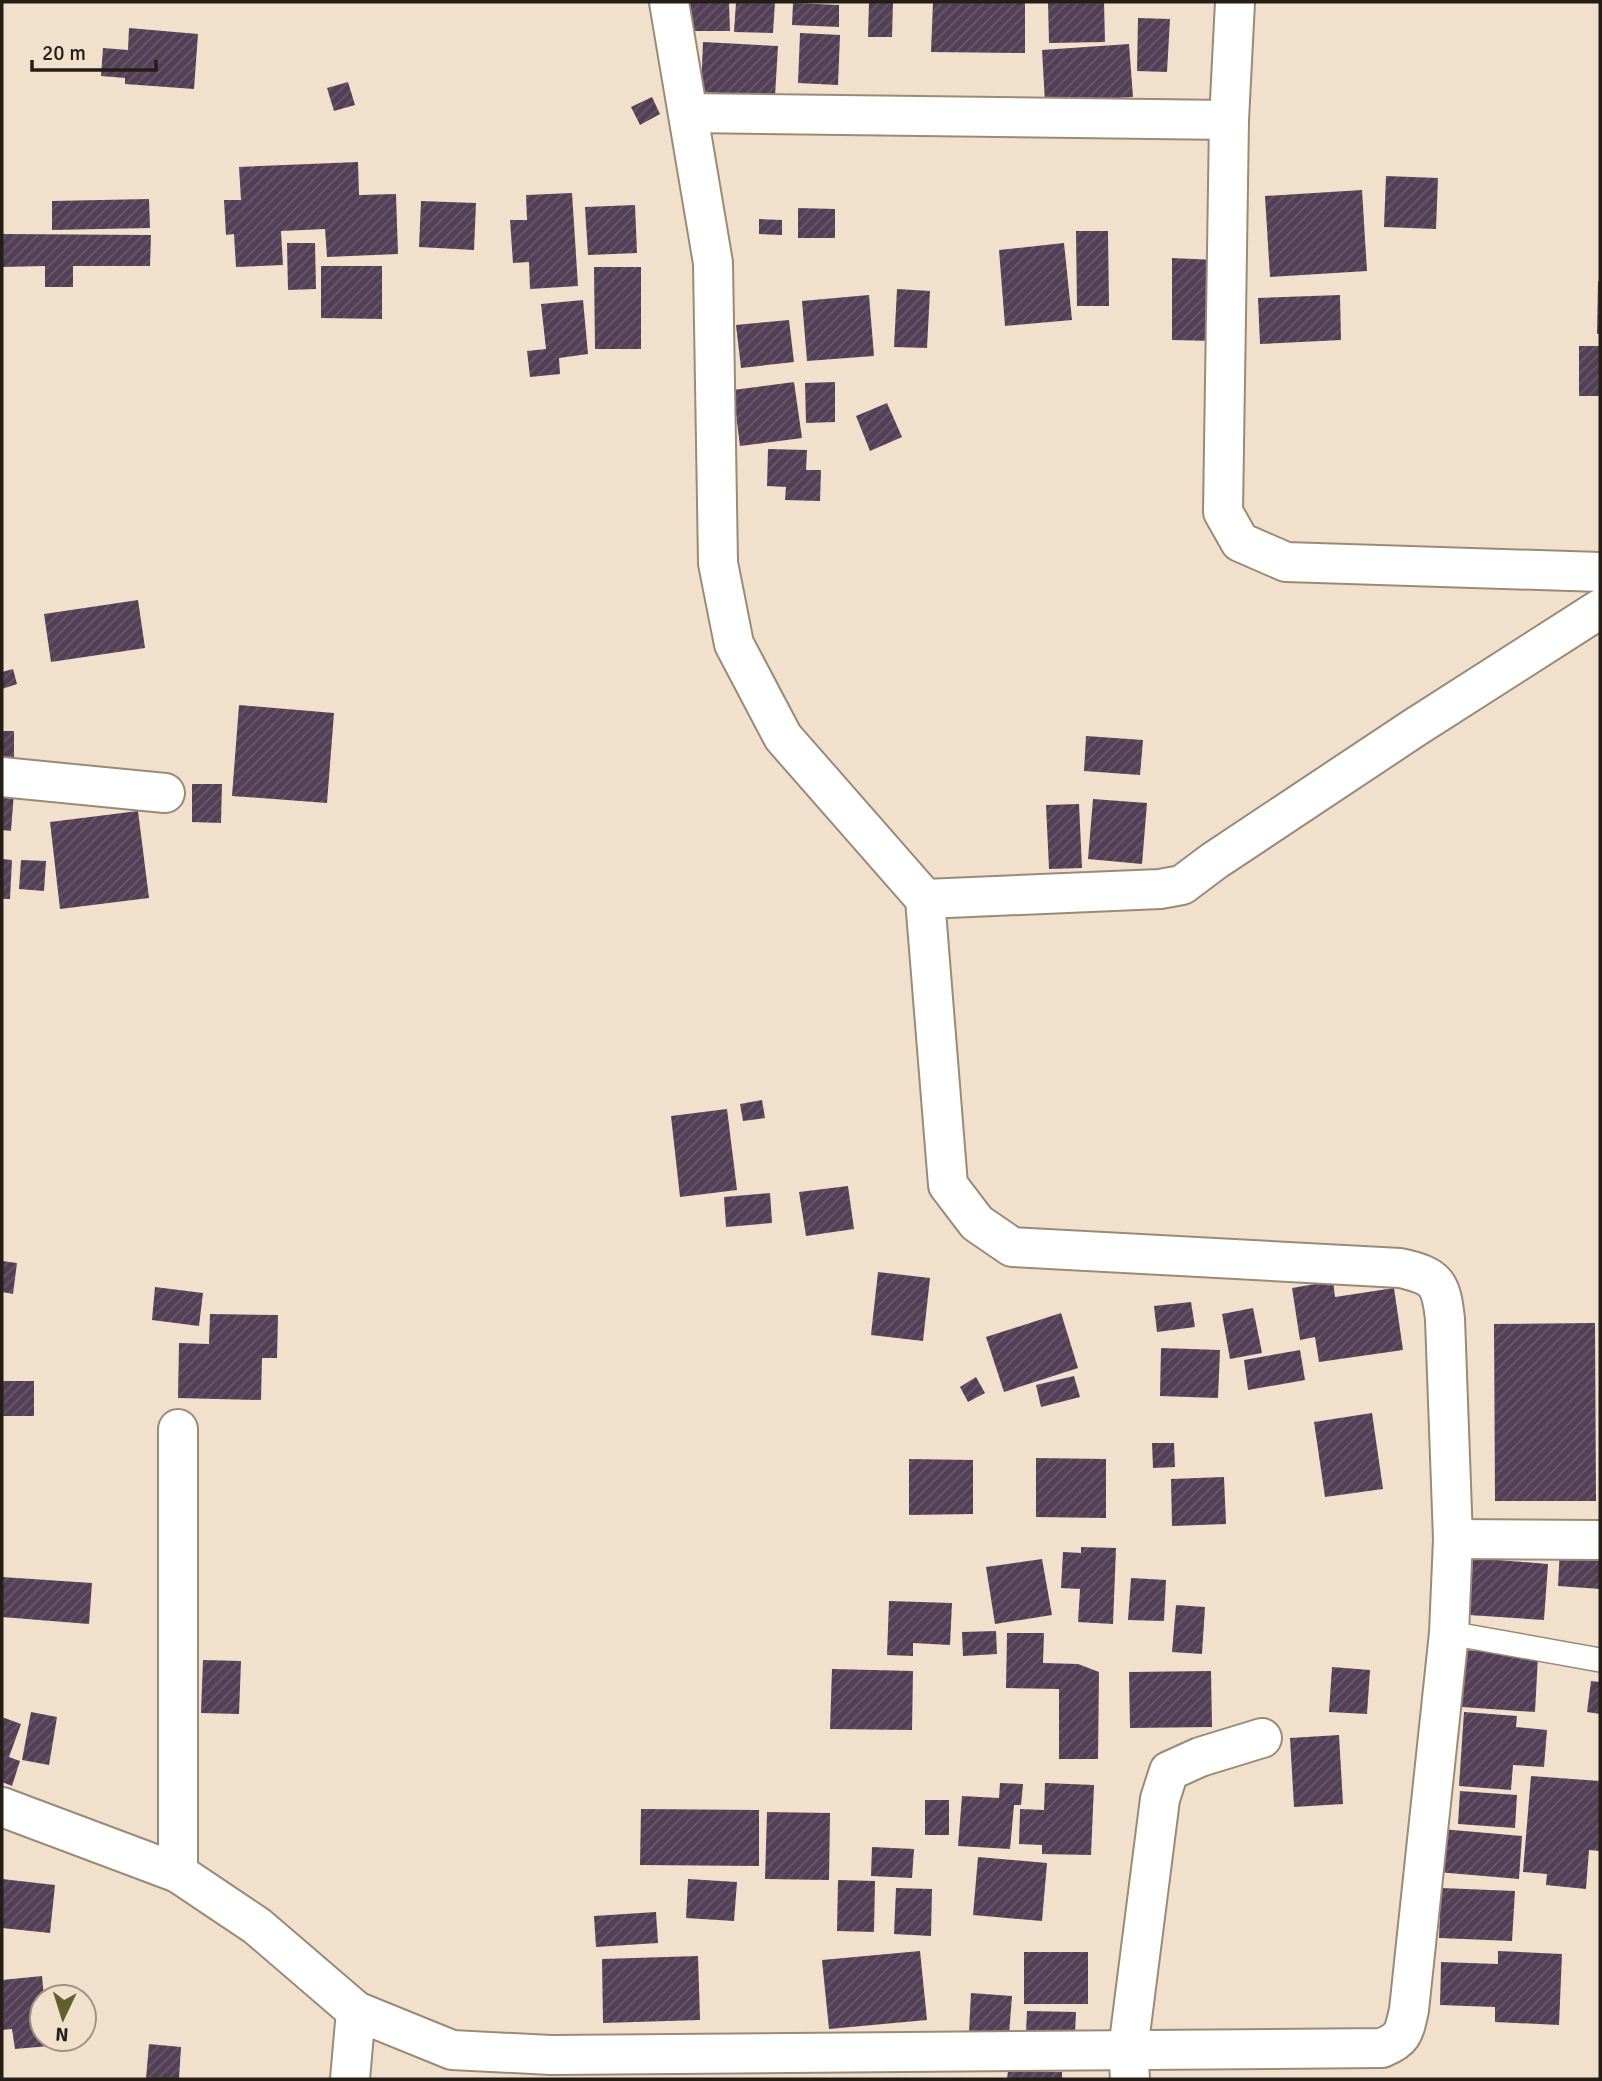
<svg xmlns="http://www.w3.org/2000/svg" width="1602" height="2081" viewBox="0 0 1602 2081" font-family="Signika,sans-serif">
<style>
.building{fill:url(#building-hatch)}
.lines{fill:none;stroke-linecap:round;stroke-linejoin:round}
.lane-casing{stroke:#9a8a77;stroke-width:26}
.street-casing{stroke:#9a8a77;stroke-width:42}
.lane{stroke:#fff;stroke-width:23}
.street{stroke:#fff;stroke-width:38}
</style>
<defs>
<pattern id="building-hatch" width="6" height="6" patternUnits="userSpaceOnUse" patternTransform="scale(1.75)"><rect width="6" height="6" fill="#544056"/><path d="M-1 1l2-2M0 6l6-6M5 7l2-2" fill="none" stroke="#69596a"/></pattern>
</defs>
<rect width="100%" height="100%" fill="#f1e1cc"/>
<!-- building -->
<g class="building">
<path d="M682,2H729L730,31H682Z"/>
<path d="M736,2H775L773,33L734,32Z"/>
<path d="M869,2H893L892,37H868Z"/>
<path d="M933,2H1025V53L931,52Z"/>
<path d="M1048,2H1104L1105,42L1049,43Z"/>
<path d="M793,3L839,5V27L792,25Z"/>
<path d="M1138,18L1170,19L1167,72L1137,71Z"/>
<path d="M129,28L198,34L194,89L125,84V78L101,76L103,48L128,50Z"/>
<path d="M800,33L840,35L838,85L798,83Z"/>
<path d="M703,42L778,46L775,96L701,92Z"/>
<path d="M1129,44L1133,97L1045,103L1042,50Z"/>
<path d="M348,82L355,105L334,111L327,88Z"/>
<path d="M652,97L660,114L640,125L631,107Z"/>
<path d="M358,162L359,195L396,194L398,254L327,257L325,229L281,231L283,265L236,267L234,234L226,235L224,200H241L239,167Z"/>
<path d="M1386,176L1438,178L1436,229L1384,227Z"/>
<path d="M1362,190L1367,271L1270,277L1265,196Z"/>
<path d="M572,193L578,286L530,289L529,262L513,263L510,220H527L526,195Z"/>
<path d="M149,199L150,228L52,230V201Z"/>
<path d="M421,201L476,203L474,250L419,247Z"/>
<path d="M635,205L637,253L588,255L585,207Z"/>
<path d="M798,208L835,209V238H798Z"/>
<path d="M759,219L782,220V235L759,234Z"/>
<path d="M1076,231H1108L1109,306H1077Z"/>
<path d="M3,234L151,235L150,266H73V287H45V266L3,267Z"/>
<path d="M287,243H315L316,289L288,290Z"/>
<path d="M1064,243L1072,320L1005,326L999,250Z"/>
<path d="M1172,258L1216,260V341L1172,340Z"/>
<path d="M321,266H382V319L321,318Z"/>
<path d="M594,267H641V349H595Z"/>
<path d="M1598,281H1600V334H1597Z"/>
<path d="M897,289L930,291L927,348L894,347Z"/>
<path d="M869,295L874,356L807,361L802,301Z"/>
<path d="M1340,295L1341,340L1260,344L1258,298Z"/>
<path d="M583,300L588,354L559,358L560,374L530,377L527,351L546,349L541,304Z"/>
<path d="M789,320L794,362L741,368L736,325Z"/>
<rect x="1579" y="346" width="21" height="50"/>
<path d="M794,382L802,438L740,446L733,390Z"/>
<path d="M835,382V422L806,423L805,383Z"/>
<path d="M887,403L902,437L870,451L856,416Z"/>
<path d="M768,449L807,450L806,470H821L820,501L785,500L786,487L767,486Z"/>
<path d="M138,600L145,648L51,662L44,614Z"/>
<path d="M13,669L17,684L2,689V672Z"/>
<path d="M239,705L334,713L327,803L232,796Z"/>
<path d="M2,731H14V762L2,763Z"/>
<path d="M1086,736L1143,740L1140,775L1084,771Z"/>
<path d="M192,784H222L221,823L192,822Z"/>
<path d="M2,791L14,792L11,831L2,830Z"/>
<path d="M1093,799L1147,803L1142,864L1088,859Z"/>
<path d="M1079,804L1082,868L1049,869L1046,805Z"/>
<path d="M138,811L149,898L60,909L50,822Z"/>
<path d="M2,859L12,860L10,899H2Z"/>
<path d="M21,860L46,861L44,891L19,889Z"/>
<path d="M762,1100L765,1118L743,1121L740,1104Z"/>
<path d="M727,1109L737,1190L680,1197L671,1116Z"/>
<path d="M848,1186L854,1229L806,1236L799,1192Z"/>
<path d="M770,1193L772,1223L726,1227L724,1197Z"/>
<path d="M2,1261L17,1263L13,1294L2,1292Z"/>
<path d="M878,1272L930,1278L923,1341L871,1335Z"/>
<path d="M1333,1281L1335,1297L1394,1288L1403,1350L1319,1362L1315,1337L1300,1340L1292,1288Z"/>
<path d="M155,1287L203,1293L199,1326L152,1320Z"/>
<path d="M1191,1302L1195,1327L1157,1332L1154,1306Z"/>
<path d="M1253,1308L1262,1353L1230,1359L1222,1314Z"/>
<path d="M1061,1313L1078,1368L1004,1392L986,1337Z"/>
<path d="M210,1314L278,1315L277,1358H262L261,1400L178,1398L179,1343L209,1344Z"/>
<path d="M1595,1323L1596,1501H1495L1494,1324Z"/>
<path d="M1161,1348L1220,1350L1218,1398L1160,1396Z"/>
<path d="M1300,1350L1305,1380L1248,1390L1244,1360Z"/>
<path d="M1074,1376L1080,1397L1041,1407L1036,1385Z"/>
<path d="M976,1377L985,1393L968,1402L960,1387Z"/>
<rect x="2" y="1381" width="32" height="35"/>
<path d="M1372,1413L1383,1489L1325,1497L1314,1422Z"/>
<path d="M1152,1443H1174L1175,1467L1153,1468Z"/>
<path d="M1036,1458L1106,1459V1518L1036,1517Z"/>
<path d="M909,1459L973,1460V1514L909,1515Z"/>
<path d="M1224,1477L1226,1524L1172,1526L1171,1479Z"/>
<path d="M1081,1547L1116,1548L1113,1624L1078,1622L1080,1589L1061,1588L1063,1552L1081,1553Z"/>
<path d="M1560,1548L1600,1550V1589L1558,1586Z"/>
<path d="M1473,1558L1548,1564L1544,1620L1469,1615Z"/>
<path d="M1042,1559L1052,1615L995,1624L986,1567Z"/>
<path d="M2,1577L92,1583L89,1624L2,1617Z"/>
<path d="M1131,1578L1166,1580L1164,1621L1128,1620Z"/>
<path d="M889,1601L952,1603L950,1645L913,1643V1656L887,1655Z"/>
<path d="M1176,1605L1205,1607L1202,1654L1172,1652Z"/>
<path d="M996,1631L997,1654L963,1656L962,1632Z"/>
<path d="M1007,1633H1044L1043,1663L1078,1664L1099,1672L1098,1759H1059V1689L1006,1688Z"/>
<path d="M1466,1650L1538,1656L1535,1712L1462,1707Z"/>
<path d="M203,1660L241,1661L239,1714L201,1713Z"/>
<path d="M1332,1667L1370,1670L1367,1714L1329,1712Z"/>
<path d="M832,1669L913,1671L912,1730L830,1729Z"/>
<path d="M1211,1671L1212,1727L1130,1728L1129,1672Z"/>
<path d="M1591,1681L1600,1682V1714L1587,1712Z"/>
<path d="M31,1712L57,1717L49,1765L22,1760Z"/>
<path d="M1464,1712L1517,1716L1516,1727L1547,1730L1544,1767L1513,1765L1511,1790L1459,1786Z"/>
<path d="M2,1717L21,1724L9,1757L20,1761L12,1786L2,1782Z"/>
<path d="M1339,1735L1343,1804L1294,1807L1290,1738Z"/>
<path d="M1531,1776L1600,1781V1851L1589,1850L1586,1889L1546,1885L1547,1874L1523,1872Z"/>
<path d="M1000,1783L1023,1784L1021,1805H1014L1010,1849L958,1846L962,1796L999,1798Z"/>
<path d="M1045,1783L1094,1785L1091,1855L1042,1854V1845L1019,1844L1020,1809L1044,1810Z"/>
<path d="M1460,1791L1517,1795L1515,1828L1458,1824Z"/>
<rect x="925" y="1800" width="24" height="35"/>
<path d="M641,1809L759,1810V1866L640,1865Z"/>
<path d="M767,1812L830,1813L829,1880L765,1879Z"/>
<path d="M1441,1829L1522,1836L1519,1879L1437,1872Z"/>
<path d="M872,1847L914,1849L912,1878L871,1876Z"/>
<path d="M978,1857L1047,1863L1042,1921L973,1915Z"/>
<path d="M2,1879L55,1885L50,1933L2,1928Z"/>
<path d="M688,1879L737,1882L734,1921L686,1918Z"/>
<path d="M838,1880L875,1881L874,1932L837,1931Z"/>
<path d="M896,1888L932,1889L931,1936L894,1934Z"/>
<path d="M1441,1888L1515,1891L1512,1941L1439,1938Z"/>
<path d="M656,1912L658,1943L596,1947L594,1916Z"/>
<path d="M920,1951L927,2020L829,2029L822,1960Z"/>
<path d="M1498,1951L1562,1954L1559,2025L1495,2022V2007L1440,2005L1441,1962L1498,1964Z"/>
<rect x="1024" y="1952" width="64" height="52"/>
<path d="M698,1956L700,2020L603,2023L602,1959Z"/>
<path d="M42,1976L44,1997L42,2039H48L49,2046L15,2049L12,2029L2,2030V1980Z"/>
<path d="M971,1993L1012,1996L1009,2035L969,2032Z"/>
<path d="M1027,2011L1076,2012L1075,2034L1026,2032Z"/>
<path d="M149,2044L181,2047L179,2079H146Z"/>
<path d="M1008,2071L1062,2072V2079H1007Z"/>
</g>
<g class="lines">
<defs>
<path id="lane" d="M1449,1633L1600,1660"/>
<g id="street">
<path d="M1235,2L1229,120L1223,512L1240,542L1286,562L1600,572"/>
<path d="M688,113L1229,120"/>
<path d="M2,777L165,793"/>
<path d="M925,899L1160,889L1182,885L1214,861L1414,728L1600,609"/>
<path d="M1453,1539L1600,1540"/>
<path d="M2,1807L178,1873L257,1926L356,2011L452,2050L551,2055L1382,2048C1404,2039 1404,2032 1409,2010L1449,1633L1453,1539L1445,1319C1441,1283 1437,1276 1400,1268L1012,1247L977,1223L948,1185L925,899L783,737L734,644L718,563L713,263L669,2"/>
<path d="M178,1873V1429"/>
<path d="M350,2079L356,2011"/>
<path d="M1130,2079L1128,2050L1160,1799L1169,1771L1200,1757L1262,1738"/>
</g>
</defs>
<!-- lane casing -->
<use href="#lane" class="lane-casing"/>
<!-- street casing -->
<use href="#street" class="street-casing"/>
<!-- lane -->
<use href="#lane" class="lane"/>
<!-- street -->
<use href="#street" class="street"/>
</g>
<!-- border -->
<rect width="1602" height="2081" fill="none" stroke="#241e16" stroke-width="7"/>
<!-- north arrow -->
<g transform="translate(63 2018) rotate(184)"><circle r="33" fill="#f1e1cc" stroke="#9f9383" stroke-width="2"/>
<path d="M0-5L12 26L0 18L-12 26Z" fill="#62612e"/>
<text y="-10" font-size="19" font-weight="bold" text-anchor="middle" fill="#241e16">N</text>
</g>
<!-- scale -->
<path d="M32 60v10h124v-10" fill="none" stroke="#241e16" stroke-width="3.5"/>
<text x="42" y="60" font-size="21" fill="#241e16" stroke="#f1e1cc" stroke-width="5" paint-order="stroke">20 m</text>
</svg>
